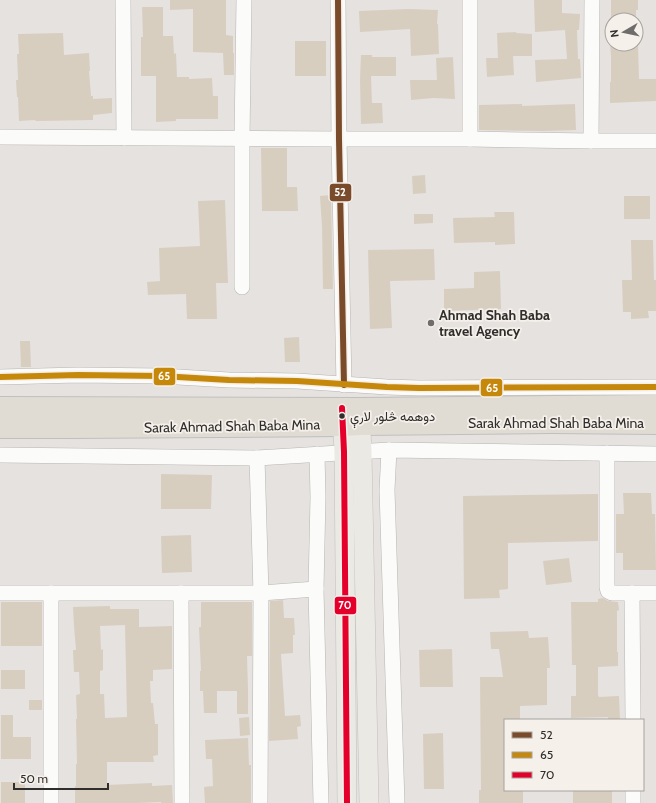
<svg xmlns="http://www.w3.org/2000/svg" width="656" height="803" viewBox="0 0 656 803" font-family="Cabin,Vazirmatn,sans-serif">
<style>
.building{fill:#d8cec0;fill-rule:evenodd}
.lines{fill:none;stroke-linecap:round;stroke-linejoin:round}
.minor-casing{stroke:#b7b5b3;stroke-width:16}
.major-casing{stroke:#c0bfbe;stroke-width:20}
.highway-casing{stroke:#c0bfbe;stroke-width:24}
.minor{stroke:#fbfbfa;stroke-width:15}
.major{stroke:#ebe9e3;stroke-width:19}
.highway{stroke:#e0dcd4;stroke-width:22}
.bus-1-casing{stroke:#f5f0ea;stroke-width:9}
.bus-2-casing{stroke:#f5f0ea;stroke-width:9}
.bus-3-casing{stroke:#f5f0ea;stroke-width:9}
.bus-1{stroke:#7a4b2a;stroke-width:6}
.bus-2{stroke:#c5880b;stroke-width:6}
.bus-3{stroke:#e4002b;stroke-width:6}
.poi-dot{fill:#6f6d6b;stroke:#f5f0ea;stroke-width:1.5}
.bus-dot{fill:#302e2c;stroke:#f5f0ea;stroke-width:1.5}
.labels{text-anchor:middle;stroke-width:3.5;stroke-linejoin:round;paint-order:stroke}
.bus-label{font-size:13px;fill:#302e2c;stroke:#f5f0ea;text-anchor:start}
.poi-label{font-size:14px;font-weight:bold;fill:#302e2c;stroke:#f5f0ea;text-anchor:start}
.street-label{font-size:14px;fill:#302e2c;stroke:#f5f0ea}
.line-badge{stroke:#f5f0ea;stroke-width:1.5}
.badge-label{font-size:11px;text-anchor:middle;font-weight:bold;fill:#fff}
</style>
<rect width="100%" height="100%" fill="#e5e2e0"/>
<!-- building -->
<g class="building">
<path d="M170,0H226V35L233,36V53H234V75H224L223,53L193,52V9L170,10Z"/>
<path d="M534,0H562V13L580,14L579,30H577L578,59H580L581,78L536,82L535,60L567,59L565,30L535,32Z"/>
<path d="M611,0H638V10H636V20H611Z"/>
<path d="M142,7H163V36H173L174,54L176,53L177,77H189V79L212,78L213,96H218V119H176V121L156,122V76H141V37H143Z"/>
<path d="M408,9L438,10L437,24H438L439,54L411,56L410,29L360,32L359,11Z"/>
<path d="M516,32V33L532,34V56H513L514,75L487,77L486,58H498L497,33Z"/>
<path d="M63,33L64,55L89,53L90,71H89L91,96H93V99L112,98V113L93,115V120L36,121L35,120L19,121L18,97H17L16,80H18L17,54H19L18,34Z"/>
<rect x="295" y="41" width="31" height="35"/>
<path d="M610,44H638L639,79H656V101L610,103V82H611V56Z"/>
<path d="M361,55H372V57H396V76H371L372,103H382L383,123L361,124L360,80Z"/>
<path d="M453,57L455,99L433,98L411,100L410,80H437L436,58Z"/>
<path d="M522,104V106L575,104L576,130L542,131L479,130V105Z"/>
<path d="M261,148H287V187H297L298,211H262Z"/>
<path d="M425,175L426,193L413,194L412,176Z"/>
<path d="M331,195L333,289H323L322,226L320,196Z"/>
<rect x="624" y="196" width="26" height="23"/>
<path d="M225,200L228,283H216L217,319H187L186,294L148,295L147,282L160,281L159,248L200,246L198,201Z"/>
<path d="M494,212H514L515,244L495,245V242L454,243L453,218L495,217Z"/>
<path d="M414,214H433V223L414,224Z"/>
<path d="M631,240H653L654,280H656V311H648L649,318L631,319V312H623L622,280H632Z"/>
<path d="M434,249L435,280L390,281L392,328L370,329L368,250Z"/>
<path d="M500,271L501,309L444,311V289L474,288V272Z"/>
<path d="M299,337L300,362H285L284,338Z"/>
<path d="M20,341H30L31,367H21Z"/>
<path d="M161,474L212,475L211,509H161Z"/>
<path d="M623,493H651L652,514H655L656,570H623V553H616V514H624Z"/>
<path d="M598,494V541L508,543V589L499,590L500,598L464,599L463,496Z"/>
<path d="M191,535L192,572L162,573L161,536Z"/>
<path d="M569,558L572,582L546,585L543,561Z"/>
<path d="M603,598L608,601L618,602L619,610L617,611V652H618V666L598,667V695L599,697L619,696L620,720H608V717L571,718V696H576V665H572L571,602H598V599Z"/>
<path d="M283,600L284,618H294L295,635H293V653L281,654L285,716L300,715L301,726L297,727L298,739L269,741L270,601Z"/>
<rect x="1" y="602" width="41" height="44"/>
<path d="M201,602H252V656H247L248,690V714H237V691H217V713H204L203,691H200V671H201L199,627H201Z"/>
<path d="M110,606V609H139V627L172,626V669L153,670V681H150L151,703H153L155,724H158V755L153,756L154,762H107V785L152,783V786L172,785L173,803H161V802L137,803H75V786H76V764H77L76,719H77L76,695L80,694L79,672H74L73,650H76L74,626L73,607ZM125,625L127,717L105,718L104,694H100V671L103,670V649L101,650L100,626Z"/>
<path d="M528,631L529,638L548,637L550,668H547V705L520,706V720H505V790H523V803H479V790H481L480,677H503L499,649H491L490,632Z"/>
<path d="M452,649L453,687H420L419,650Z"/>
<rect x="1" y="670" width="24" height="19"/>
<rect x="29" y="700" width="13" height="10"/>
<path d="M1,715H13V737H31V759H1Z"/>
<path d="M249,717L250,735L240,736L239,718Z"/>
<path d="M443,733L444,789H424L423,734Z"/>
<path d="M248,738L249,765H251V803H205L204,787L213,786L212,759H206L205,740Z"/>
<rect x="1" y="782" width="24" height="21"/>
<rect x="573" y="790" width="39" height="13"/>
</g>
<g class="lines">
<defs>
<g id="minor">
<path d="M123,0L124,138"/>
<path d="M338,0L339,139L344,385"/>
<path d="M470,0V139"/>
<path d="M0,137L339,139H470L591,141H656"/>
<path d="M591,141L592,0"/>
<path d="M242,287V138L244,0"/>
<path d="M0,377L78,375L161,376L229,380L297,381L387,387L419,388L656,387"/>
<path d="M389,450L387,490L397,803"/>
<path d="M607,453V587L608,591L612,593H632L633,720"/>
<path d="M317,454L318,497L316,589L321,803"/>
<path d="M0,455L257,458L389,450L656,454"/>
<path d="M257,458L261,593L260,803"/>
<path d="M0,593H261L316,589"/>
<path d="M51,593V803"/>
<path d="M181,593L182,803"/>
<path d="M632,593H656"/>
<path d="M633,790V803"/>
</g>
<g id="major">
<path d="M360,409L362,452L369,803"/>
<path d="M342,410L344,452L347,803"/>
</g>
<g id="highway">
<path d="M0,408L360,409L656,406"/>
<path d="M0,427H70L342,425L360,424L551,422L656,423"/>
</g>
</defs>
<!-- minor casing -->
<use href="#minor" class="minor-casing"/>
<!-- major casing -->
<use href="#major" class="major-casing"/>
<!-- highway casing -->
<use href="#highway" class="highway-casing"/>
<!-- minor -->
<use href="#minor" class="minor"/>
<!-- major -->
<use href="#major" class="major"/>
<!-- highway -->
<use href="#highway" class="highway"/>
<defs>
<path id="bus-1" d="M338,0L339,139L344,385"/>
<path id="bus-2" d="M0,377L78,375L161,376L229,380L297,381L387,387L419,388L656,387"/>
<path id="bus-3" d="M342,408L344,452L347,803"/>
</defs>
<!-- bus-1 casing -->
<use href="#bus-1" class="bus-1-casing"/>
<!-- bus-2 casing -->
<use href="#bus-2" class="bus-2-casing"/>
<!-- bus-3 casing -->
<use href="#bus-3" class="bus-3-casing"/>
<!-- bus-1 -->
<use href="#bus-1" class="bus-1"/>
<!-- bus-2 -->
<use href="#bus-2" class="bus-2"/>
<!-- bus-3 -->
<use href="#bus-3" class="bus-3"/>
</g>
<!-- markers -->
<circle class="poi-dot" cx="431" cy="323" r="4"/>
<circle class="bus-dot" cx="342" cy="416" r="3.5"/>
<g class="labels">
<!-- bus labels -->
<g class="bus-label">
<text x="350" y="421">دوهمه څلور لارې</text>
</g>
<!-- poi labels -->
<g class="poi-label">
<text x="439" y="320">Ahmad Shah Baba<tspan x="439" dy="16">travel Agency</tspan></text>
</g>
<!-- street labels -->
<g class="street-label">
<text x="556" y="428">Sarak Ahmad Shah Baba Mina</text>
<text transform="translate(232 426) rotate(-1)" y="5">Sarak Ahmad Shah Baba Mina</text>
</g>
</g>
<g class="line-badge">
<rect x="329" y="183" width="23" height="19" rx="4" fill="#7a4b2a"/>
<rect x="153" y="367" width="23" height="19" rx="4" fill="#c5880b"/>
<rect x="480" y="378" width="23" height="19" rx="4" fill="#c5880b"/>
<rect x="334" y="596" width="23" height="19" rx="4" fill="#e4002b"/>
</g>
<g class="badge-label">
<text x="340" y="196">52</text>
<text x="164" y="380">65</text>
<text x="492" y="392">65</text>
<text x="345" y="609">70</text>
</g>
<!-- legend -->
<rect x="504" y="719" width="140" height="72" fill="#f5f0ea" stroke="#a6a29e"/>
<rect x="512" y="732" width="20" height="6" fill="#7a4b2a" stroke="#a6a29e"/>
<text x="540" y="739" font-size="12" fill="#302e2c">52</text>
<rect x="512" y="752" width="20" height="6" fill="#c5880b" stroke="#a6a29e"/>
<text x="540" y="759" font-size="12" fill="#302e2c">65</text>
<rect x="512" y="772" width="20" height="6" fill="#e4002b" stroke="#a6a29e"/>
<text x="540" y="779" font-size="12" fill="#302e2c">70</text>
<!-- north arrow -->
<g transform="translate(624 32) rotate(261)"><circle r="19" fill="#f5f0ea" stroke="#a6a29e"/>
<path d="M0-3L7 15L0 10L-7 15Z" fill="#6f6d6b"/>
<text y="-6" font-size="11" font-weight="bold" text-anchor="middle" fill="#302e2c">N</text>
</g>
<!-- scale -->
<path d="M14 783v6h94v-6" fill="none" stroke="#302e2c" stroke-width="2"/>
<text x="20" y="783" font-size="12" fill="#302e2c" stroke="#f5f0ea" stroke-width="3" paint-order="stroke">50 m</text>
</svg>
